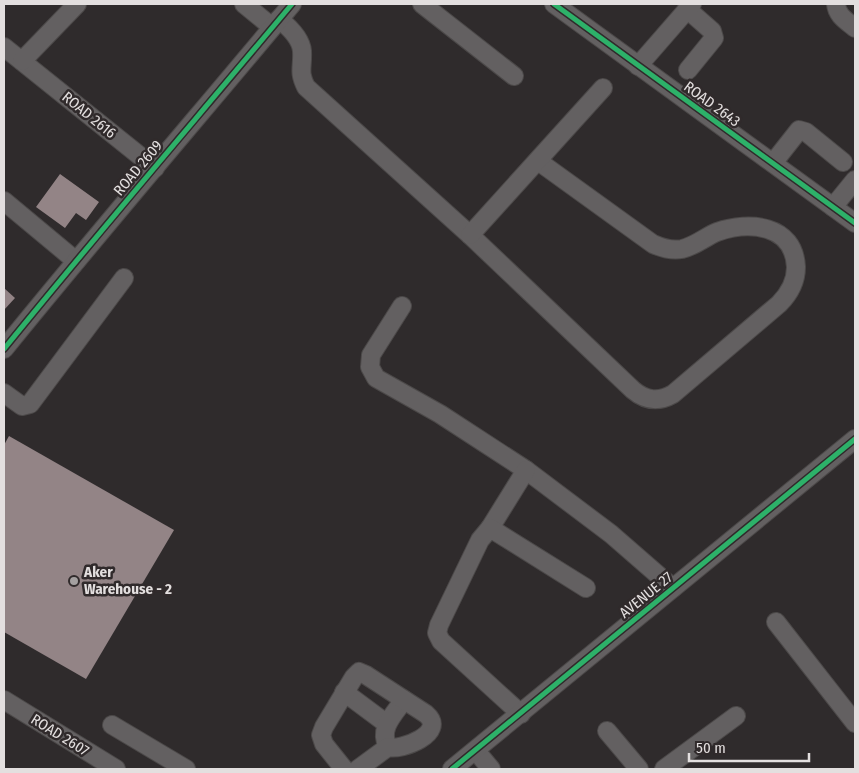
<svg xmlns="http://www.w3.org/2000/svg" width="859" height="773" viewBox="0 0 859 773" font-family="'Fira Sans Condensed',sans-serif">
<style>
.building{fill:#938486}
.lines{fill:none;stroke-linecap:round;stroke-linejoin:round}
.minor-casing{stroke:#4c4949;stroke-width:20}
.minor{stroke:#636061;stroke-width:18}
.cycleway-casing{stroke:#302a2b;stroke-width:8}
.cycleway{stroke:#2db169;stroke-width:5}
.poi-dot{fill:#a4a0a0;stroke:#302a2b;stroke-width:2}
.labels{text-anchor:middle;stroke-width:5;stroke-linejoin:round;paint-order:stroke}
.street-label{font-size:15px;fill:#e3dfdf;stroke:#302a2b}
.poi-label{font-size:15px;font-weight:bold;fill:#e3dfdf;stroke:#302a2b;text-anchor:start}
</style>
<rect width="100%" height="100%" fill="#2f2b2c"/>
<!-- building -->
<g class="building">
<path d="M60,174L99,202L86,220L76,213L65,228L36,207Z"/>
<path d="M4,288L15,298L4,310Z"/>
<path d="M9,436L174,530L86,679L4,632V445Z"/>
</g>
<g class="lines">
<defs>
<g id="minor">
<path d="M244,4L272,27"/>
<path d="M422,4L514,76"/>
<path d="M554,4L855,223"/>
<path d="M836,4C837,16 847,21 855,28"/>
<path d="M687,9L712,31L714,38L688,70"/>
<path d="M279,19C289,27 301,38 302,51C303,68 298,71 306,87L470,235L633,390C646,401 659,402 673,394L779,304C789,294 796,283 796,267C794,224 749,221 717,232C705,237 695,246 682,249C672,251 662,248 653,244L538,161"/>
<path d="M4,47L155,168"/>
<path d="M22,61L77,4"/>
<path d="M638,66L692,4"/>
<path d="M773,163L799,130L806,132L843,162"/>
<path d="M4,201L76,261"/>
<path d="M833,207L855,180"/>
<path d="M470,235L603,88"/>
<path d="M402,306L371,355L370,367L376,378L440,414L526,470L611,534L673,588"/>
<path d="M4,349C98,233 196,119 292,4"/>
<path d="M4,393L22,406L30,404L124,278"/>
<path d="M490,528L526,470"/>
<path d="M776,622L855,723"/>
<path d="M344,692L387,724"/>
<path d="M4,700L116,769"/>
<path d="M521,714L441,641L437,633L439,625L480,540L490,528L586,588"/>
<path d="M112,725L186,769"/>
<path d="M607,731L639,769"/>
<path d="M388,747C378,729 394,714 404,700"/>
<path d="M476,751L491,769"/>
<path d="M344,769L324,744L321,735L324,727L354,677L359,672L366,675L426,714C448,733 401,751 388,747L358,769"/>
<path d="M452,769L855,439"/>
<path d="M664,769L736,716"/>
</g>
</defs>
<!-- minor casing -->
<use href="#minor" class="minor-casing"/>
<!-- minor -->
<use href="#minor" class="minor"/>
<defs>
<g id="cycleway">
<path d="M554,4L855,223"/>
<path d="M4,349C98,233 196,119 292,4"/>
<path d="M452,769L855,439"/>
</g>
</defs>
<!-- cycleway casing -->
<use href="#cycleway" class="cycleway-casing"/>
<!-- cycleway -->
<use href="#cycleway" class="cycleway"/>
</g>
<!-- markers -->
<circle class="poi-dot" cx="74" cy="581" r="5"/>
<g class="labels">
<!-- street labels -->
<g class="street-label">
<text transform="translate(712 104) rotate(36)" y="5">ROAD 2643</text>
<text transform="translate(89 115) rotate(39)" y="5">ROAD 2616</text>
<text transform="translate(138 168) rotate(-50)" y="5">ROAD 2609</text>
<text transform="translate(646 595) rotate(-39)" y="5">AVENUE 27</text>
<text transform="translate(60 735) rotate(32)" y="5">ROAD 2607</text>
</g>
<!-- poi labels -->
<g class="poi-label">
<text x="84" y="577">Aker<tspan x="84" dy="17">Warehouse - 2</tspan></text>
</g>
</g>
<!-- border -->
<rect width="859" height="773" fill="none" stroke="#e3dfdf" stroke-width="10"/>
<!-- scale -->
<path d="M689 753v8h120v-8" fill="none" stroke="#e3dfdf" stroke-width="2.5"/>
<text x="696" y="753" font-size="15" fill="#e3dfdf" stroke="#302a2b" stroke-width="4" paint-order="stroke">50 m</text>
</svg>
